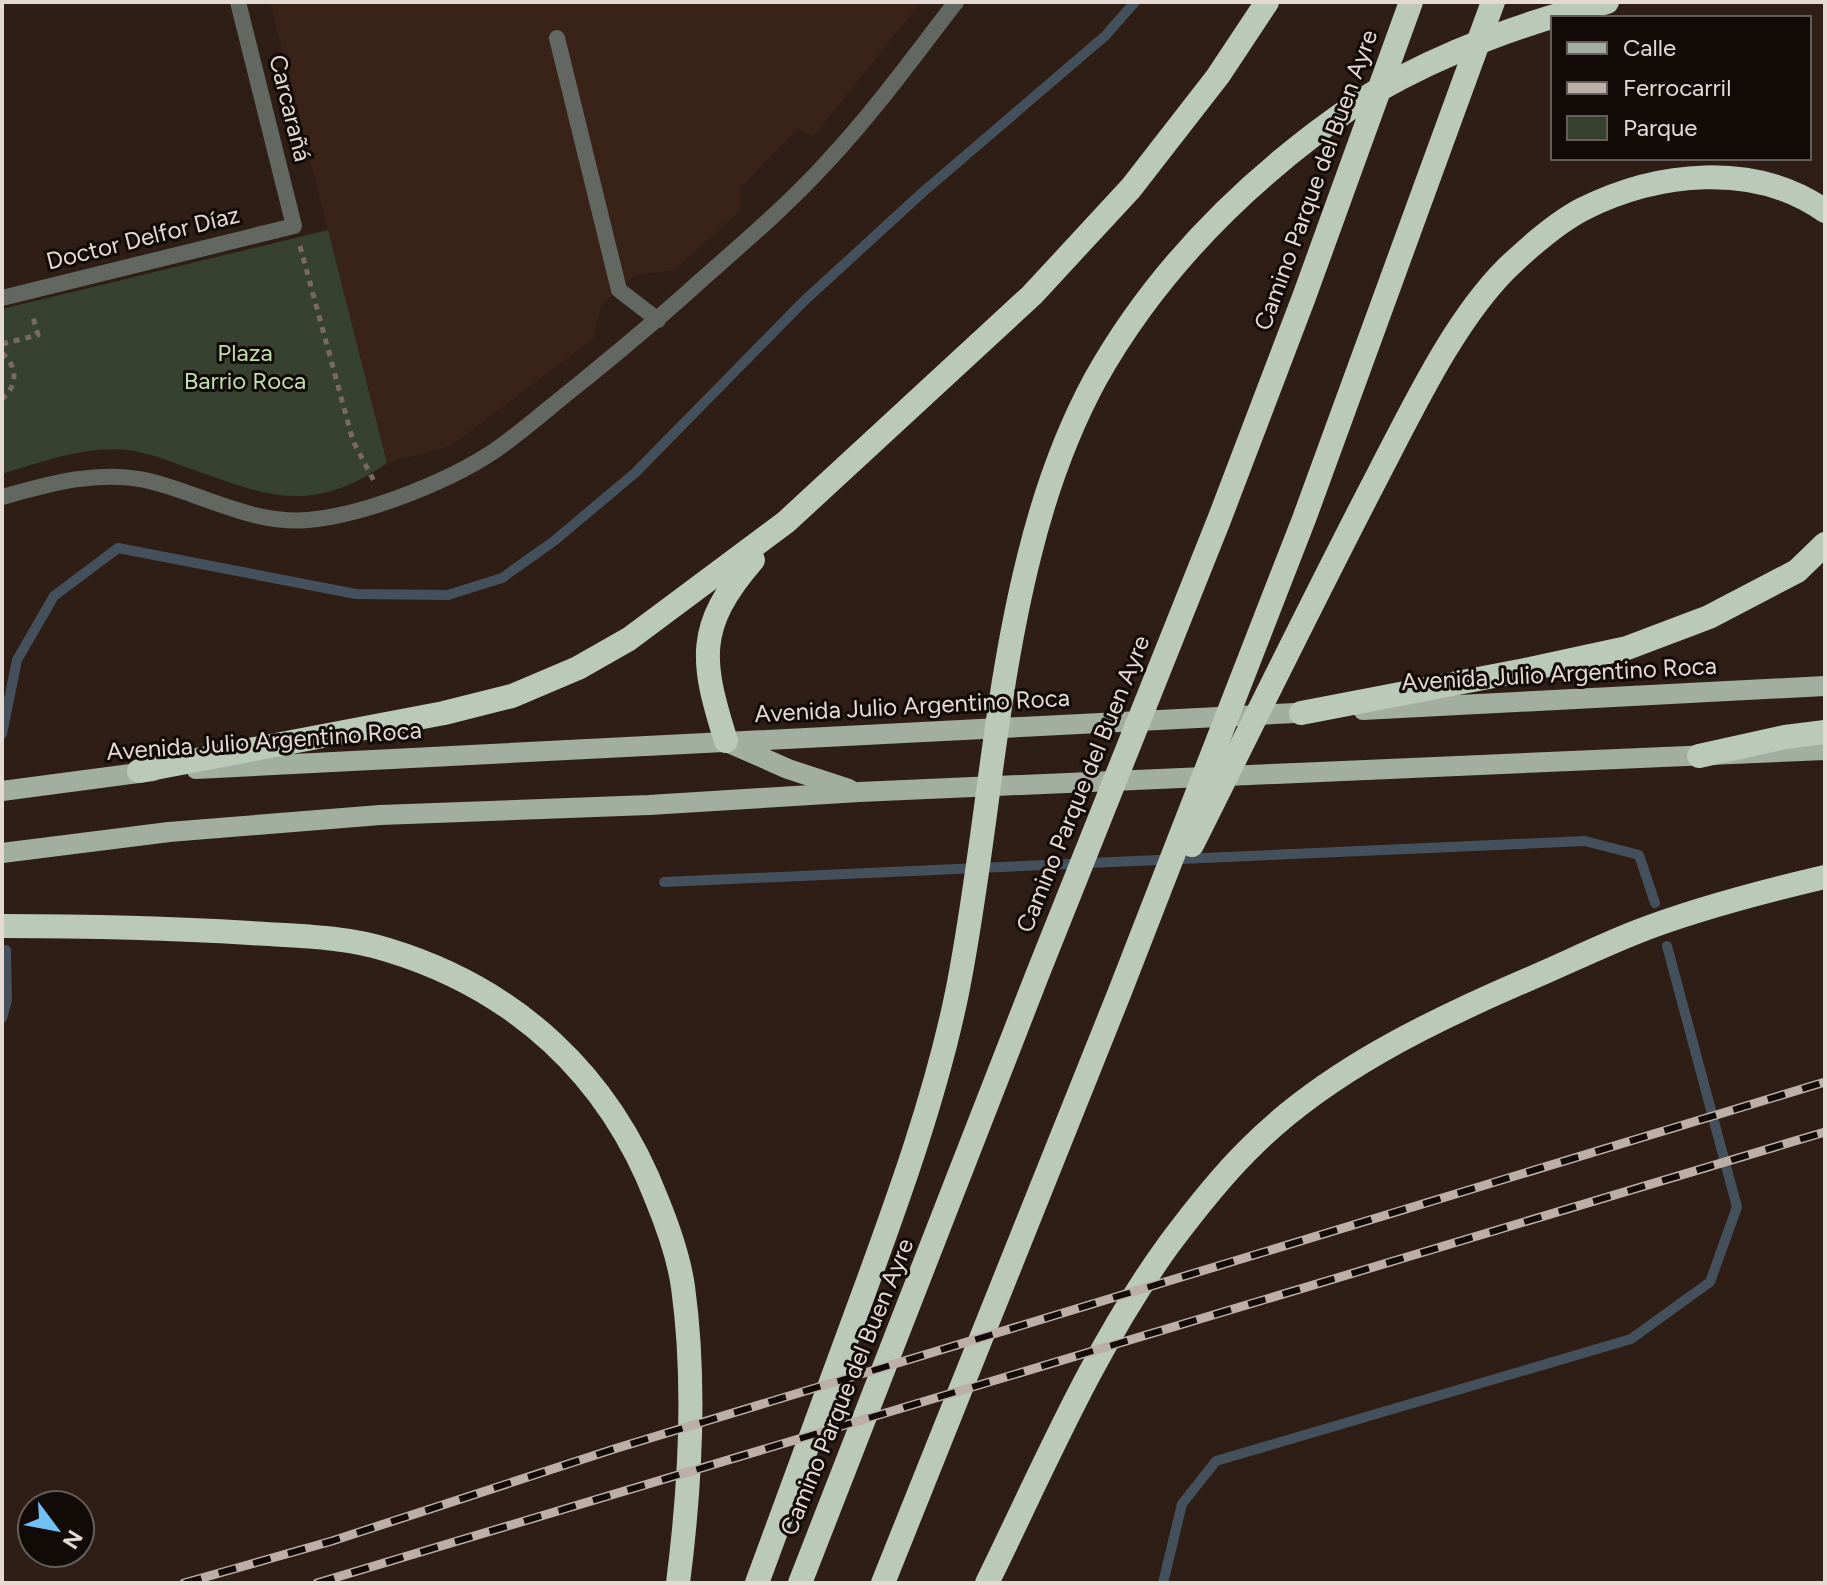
<svg xmlns="http://www.w3.org/2000/svg" width="1827" height="1585" viewBox="0 0 1827 1585" font-family="Figtree,sans-serif">
<style>
.built{fill:#392318}
.green{fill:#36422f}
.lines{fill:none;stroke-linecap:round;stroke-linejoin:round}
.stream{stroke:#44505b;stroke-width:10}
.path{stroke:#786a63;stroke-width:5;stroke-dasharray:6 6;stroke-linecap:butt}
.lane{stroke:#626861;stroke-width:16}
.street{stroke:#626861;stroke-width:16}
.primary{stroke:#a1aea0;stroke-width:20}
.highway{stroke:#bac9b8;stroke-width:24}
.rail-casing{stroke:#bbafa8;stroke-width:9}
.rail{stroke:#110a07;stroke-width:6;stroke-dasharray:18;stroke-linecap:butt}
.labels{text-anchor:middle;stroke-width:6;stroke-linejoin:round;paint-order:stroke}
.street-label{font-size:24px;fill:#e4d9d3;stroke:#110a07}
.park-label{font-size:24px;fill:#bfdfac;stroke:#110a07}
</style>
<rect width="100%" height="100%" fill="#2e1e16"/>
<!-- built -->
<path class="built" d="M270,2H921L814,136L798,129L740,188V211L675,270L635,275L601,306L593,339L451,446L387,463Z"/>
<!-- green -->
<path class="green" d="M328,230L387,463C311,516 266,496 186,467C167,460 148,453 127,450C85,446 42,462 2,474V309Z"/>
<g class="lines">
<!-- stream -->
<g class="stream">
<path d="M2,734L17,660L54,596L118,548L356,594L448,595L502,578L554,541L635,473L804,301L923,192L1105,36L1135,2"/>
<path d="M664,882L1585,841L1639,855L1655,903"/>
<path d="M2,1018L7,1000L6,950"/>
<path d="M1163,1583L1182,1504L1216,1461L1631,1339L1710,1282L1737,1207L1667,946"/>
</g>
<!-- path -->
<g class="path">
<path d="M300,246L353,441L375,483"/>
<path d="M2,344L38,335L32,314"/>
<path d="M2,353C18,367 18,385 2,399"/>
</g>
<!-- lane -->
<path class="lane" d="M557,38L619,290L658,320"/>
<!-- street -->
<g class="street">
<path d="M2,298L294,226L238,2"/>
<path d="M2,497C49,484 96,470 145,480C199,492 251,525 308,520C366,515 457,479 504,444C531,424 557,401 584,380C623,348 662,316 699,282C743,243 788,205 827,162C874,112 914,56 956,2"/>
</g>
<!-- primary -->
<g class="primary">
<path d="M1363,710L1825,686"/>
<path d="M729,743L788,769L849,789"/>
<path d="M196,769L1315,712"/>
<path d="M2,791L153,771"/>
<path d="M2,853L169,832L380,815L649,805L859,792L1825,750"/>
</g>
<!-- highway -->
<g class="highway">
<path d="M1301,713L1525,670L1627,648L1709,617L1797,571L1825,544"/>
<path d="M726,741C701,661 695,627 753,560"/>
<path d="M1699,756L1785,737L1825,732"/>
<path d="M139,771L444,713L512,696L578,668L629,639L786,522L1032,295L1131,188L1218,76L1267,2"/>
<path d="M1192,845C1254,721 1315,596 1379,473C1414,406 1454,321 1507,268C1529,247 1556,223 1583,209C1657,172 1754,161 1825,211"/>
<path d="M2,926C85,926 168,928 250,933C295,936 345,936 388,950C516,989 609,1075 657,1200C668,1227 679,1258 683,1287C696,1381 690,1489 678,1583"/>
<path d="M757,1583C792,1487 828,1391 863,1295C899,1197 936,1095 957,993C986,848 993,700 1029,557C1044,496 1066,433 1096,378C1150,282 1226,202 1312,136C1332,121 1353,105 1375,92C1444,52 1530,20 1607,2"/>
<path d="M800,1583L1038,973L1219,520L1304,297L1411,2"/>
<path d="M883,1583L1119,994L1304,519L1493,2"/>
<path d="M987,1583C1043,1469 1094,1347 1170,1243C1194,1211 1219,1179 1247,1151C1323,1073 1431,1021 1529,979C1564,964 1599,947 1634,933C1695,909 1761,892 1825,877"/>
</g>
<defs>
<g id="rail">
<path d="M184,1583L332,1541L614,1449L1825,1082"/>
<path d="M317,1583L1825,1132"/>
</g>
</defs>
<!-- rail casing -->
<use href="#rail" class="rail-casing"/>
<!-- rail -->
<use href="#rail" class="rail"/>
</g>
<g class="labels">
<!-- street labels -->
<g class="street-label">
<text transform="translate(290 108) rotate(76)" y="8">Carcarañá</text>
<text transform="translate(1316 180) rotate(-70)" y="8">Camino Parque del Buen Ayre</text>
<text transform="translate(143 238) rotate(-14)" y="8">Doctor Delfor Díaz</text>
<text transform="translate(1559 674) rotate(-3)" y="8">Avenida Julio Argentino Roca</text>
<text transform="translate(912 706) rotate(-3)" y="8">Avenida Julio Argentino Roca</text>
<text transform="translate(264 741) rotate(-4)" y="8">Avenida Julio Argentino Roca</text>
<text transform="translate(1083 784) rotate(-68)" y="8">Camino Parque del Buen Ayre</text>
<text transform="translate(847 1387) rotate(-68)" y="8">Camino Parque del Buen Ayre</text>
</g>
<!-- park labels -->
<g class="park-label">
<text x="245" y="361">Plaza<tspan x="245" dy="28">Barrio Roca</tspan></text>
</g>
</g>
<!-- border -->
<rect width="1827" height="1585" fill="none" stroke="#e4d9d3" stroke-width="8"/>
<!-- legend -->
<rect x="1551" y="16" width="260" height="144" fill="#110a07" stroke="#655d59" stroke-width="2"/>
<rect x="1567" y="42" width="40" height="12" fill="#a1aea0" stroke="#655d59" stroke-width="2"/>
<text x="1623" y="56" font-size="24" fill="#e4d9d3">Calle</text>
<rect x="1567" y="82" width="40" height="12" fill="#bbafa8" stroke="#655d59" stroke-width="2"/>
<text x="1623" y="96" font-size="24" fill="#e4d9d3">Ferrocarril</text>
<rect x="1567" y="116" width="40" height="24" fill="#36422f" stroke="#655d59" stroke-width="2"/>
<text x="1623" y="136" font-size="24" fill="#e4d9d3">Parque</text>
<!-- north arrow -->
<g transform="translate(56 1529) rotate(122)"><circle r="38" fill="#110a07" stroke="#655d59" stroke-width="2"/>
<path d="M0-6L14 30L0 20L-14 30Z" fill="#71c1f5"/>
<text y="-12" font-size="22" font-weight="bold" text-anchor="middle" fill="#e4d9d3">N</text>
</g>
</svg>
